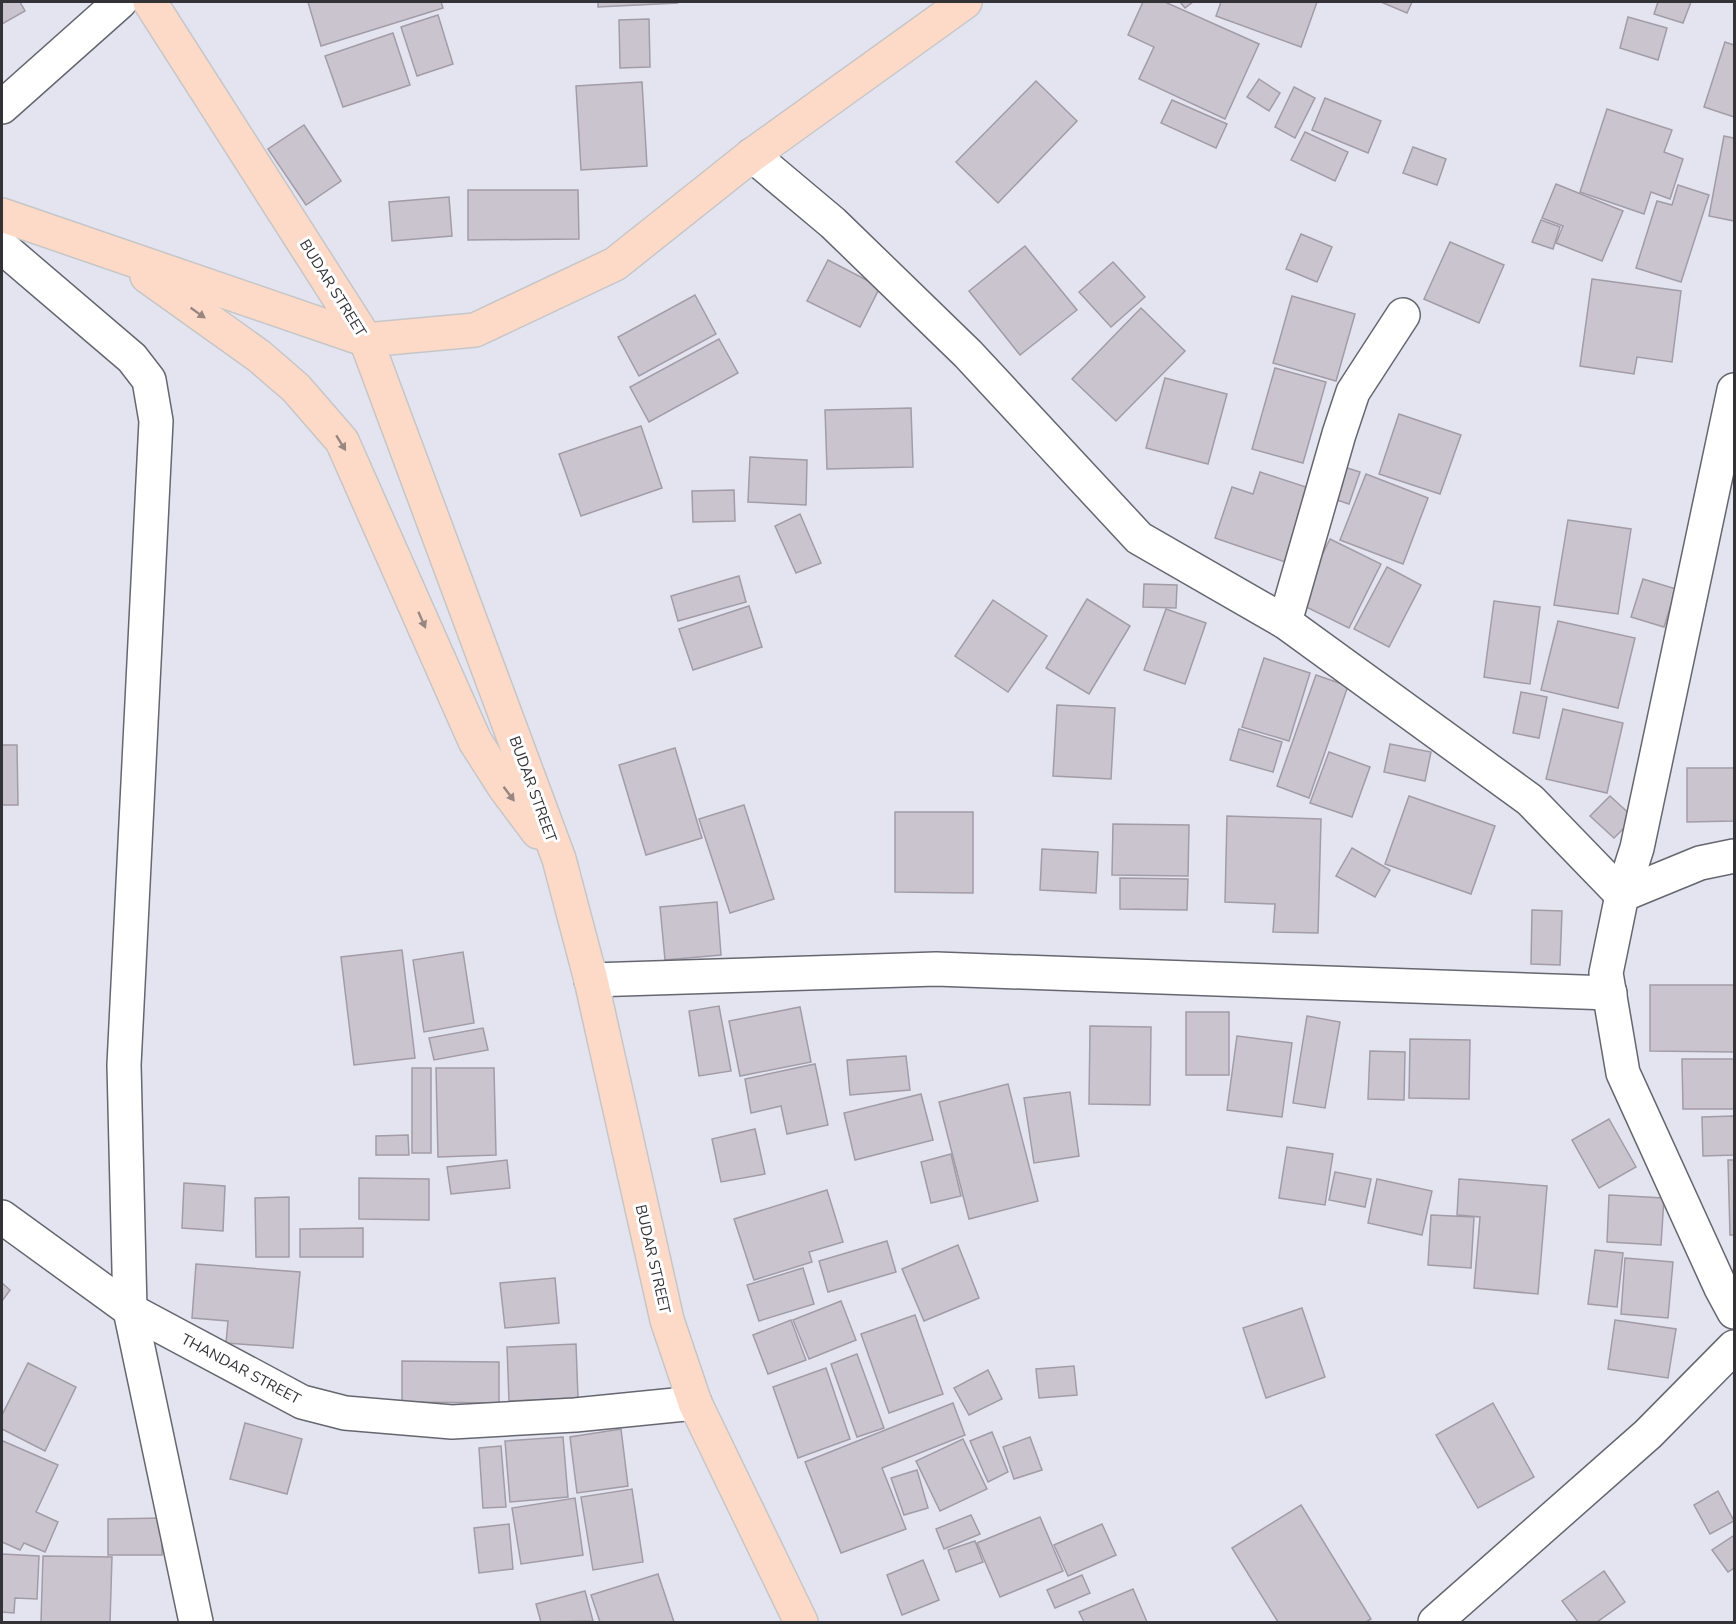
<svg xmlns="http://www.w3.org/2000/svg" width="1736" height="1624" viewBox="0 0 1736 1624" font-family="'Nunito Sans',sans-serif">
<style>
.building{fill:#cac4cf;stroke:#a29ca6;stroke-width:1.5}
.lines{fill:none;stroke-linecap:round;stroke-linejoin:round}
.minor-casing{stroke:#666670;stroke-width:36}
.major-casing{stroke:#c6c6c7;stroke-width:36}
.minor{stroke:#fff;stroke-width:33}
.major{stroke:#fdd9c8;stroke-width:33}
.oneway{fill:#988680}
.labels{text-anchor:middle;stroke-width:6;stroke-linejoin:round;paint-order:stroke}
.street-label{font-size:15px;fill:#333337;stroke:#fff}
</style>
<rect width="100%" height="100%" fill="#e3e4f0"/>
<!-- building -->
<g class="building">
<path d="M2,2H20L25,11L2,24Z"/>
<path d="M308,2H441L443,8L321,46Z"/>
<path d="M598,2H676L677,3L598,7Z"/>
<path d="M1143,2H1165L1259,44L1225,119L1139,79L1154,47L1128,35Z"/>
<path d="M1180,2H1193L1185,8Z"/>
<path d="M1221,2H1317L1301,47L1216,16Z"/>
<path d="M1381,2H1412L1407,13Z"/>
<path d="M1658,2H1691L1683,23L1654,14Z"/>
<path d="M438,15L453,64L417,76L401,27Z"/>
<path d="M1628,17L1667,28L1658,60L1620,48Z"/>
<path d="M649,19L650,67L620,68L619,20Z"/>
<path d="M393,33L410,85L343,107L325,56Z"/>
<path d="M1725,42L1734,45V117L1704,107Z"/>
<path d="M1259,79L1280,93L1269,111L1247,97Z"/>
<path d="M1036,81L1077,121L998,203L956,162Z"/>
<path d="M642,82L647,166L581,170L576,86Z"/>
<path d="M1294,87L1315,98L1295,138L1275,127Z"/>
<path d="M1325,98L1381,121L1368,153L1312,130Z"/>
<path d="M1172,100L1227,124L1216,148L1161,123Z"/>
<path d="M1607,109L1672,130L1664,152L1683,159L1670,199L1651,192L1644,214L1580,192Z"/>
<path d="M304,125L341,181L306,205L268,149Z"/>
<path d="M1305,132L1348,152L1335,181L1291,160Z"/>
<path d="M1724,136L1734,138V221L1709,216Z"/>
<path d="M1413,147L1446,159L1437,185L1403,173Z"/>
<path d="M1556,184L1623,211L1602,261L1556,243L1563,226L1542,218Z"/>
<path d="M1678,185L1709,195L1681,282L1636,268L1657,201L1672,205Z"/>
<path d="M468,190H578L579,239L468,240Z"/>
<path d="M449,197L452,236L392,241L389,202Z"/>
<path d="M1541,220L1560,227L1553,249L1532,242Z"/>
<path d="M1301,234L1332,247L1317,282L1286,269Z"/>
<path d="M1450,242L1504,265L1479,323L1424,299Z"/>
<path d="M1025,246L1077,310L1020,355L969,291Z"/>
<path d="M828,260L880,287L860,327L807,301Z"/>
<path d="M1113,262L1145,297L1111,327L1079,292Z"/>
<path d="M1592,279L1681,291L1672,362L1637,357L1634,374L1580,366Z"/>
<path d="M695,295L716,334L639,376L618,337Z"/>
<path d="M1292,296L1355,314L1336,381L1273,363Z"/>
<path d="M1141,308L1185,351L1116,421L1072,379Z"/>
<path d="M719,339L738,373L649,422L630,387Z"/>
<path d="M1275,368L1326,382L1303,463L1252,449Z"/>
<path d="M1165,378L1227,394L1208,464L1146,448Z"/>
<path d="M911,408L913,467L827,469L825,410Z"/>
<path d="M1399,414L1461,435L1440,494L1379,474Z"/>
<path d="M641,426L662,488L581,516L559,454Z"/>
<path d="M750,457L807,460L806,505L748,502Z"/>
<path d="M1341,466L1360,472L1349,504L1331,498Z"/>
<path d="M1260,472L1318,491L1294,565L1215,538L1232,487L1253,494Z"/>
<path d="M1366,474L1428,498L1403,564L1340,540Z"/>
<path d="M734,490L735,521L693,522L692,491Z"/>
<path d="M800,514L821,563L796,573L775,526Z"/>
<path d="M1568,520L1631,529L1618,614L1554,605Z"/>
<path d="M1330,539L1381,564L1349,628L1298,603Z"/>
<path d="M1387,567L1421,585L1389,647L1354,629Z"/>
<path d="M739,576L746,602L678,621L671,596Z"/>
<path d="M1643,579L1676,589L1664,627L1631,617Z"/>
<path d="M1144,584L1177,585L1176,608L1143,607Z"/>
<path d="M1087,599L1130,626L1089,694L1046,668Z"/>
<path d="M993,600L1047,636L1008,692L955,656Z"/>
<path d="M1494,601L1540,607L1530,684L1484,677Z"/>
<path d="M749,606L762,647L693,670L679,629Z"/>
<path d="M1166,609L1206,623L1185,684L1144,670Z"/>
<path d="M1558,621L1635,638L1618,708L1541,690Z"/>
<path d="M1264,658L1310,673L1289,741L1242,727Z"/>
<path d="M1316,675L1348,686L1309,798L1277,786Z"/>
<path d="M1521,692L1547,697L1539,738L1513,733Z"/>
<path d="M1057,705L1115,708L1111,779L1053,776Z"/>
<path d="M1563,709L1623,723L1607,793L1546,779Z"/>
<path d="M1239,729L1282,742L1273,772L1230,760Z"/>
<path d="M1390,744L1431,752L1425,781L1384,772Z"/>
<path d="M2,745H17L18,805H2Z"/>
<path d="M675,748L702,838L646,855L619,765Z"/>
<path d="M1329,752L1370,767L1352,817L1310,803Z"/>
<path d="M1687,768H1734V821L1687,822Z"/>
<path d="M1409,796L1495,826L1471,894L1385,864Z"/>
<path d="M1610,796L1634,818L1614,838L1590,816Z"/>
<path d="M744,805L774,899L730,913L699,819Z"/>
<path d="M895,812H973V893L895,892Z"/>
<path d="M1227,816L1321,819L1318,933L1273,932L1275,904L1225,902Z"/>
<path d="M1113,824L1189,825L1188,876L1112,875Z"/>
<path d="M1352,848L1390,870L1375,897L1336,876Z"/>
<path d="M1042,849L1098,852L1096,893L1040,890Z"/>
<path d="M1120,878L1188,879L1187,910L1120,909Z"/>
<path d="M717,902L721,955L665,960L660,907Z"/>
<path d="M1532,910L1562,911L1560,965L1531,964Z"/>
<path d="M402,950L415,1058L354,1065L341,957Z"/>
<path d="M463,952L474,1023L424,1032L413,960Z"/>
<path d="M1650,985H1734V1052L1650,1051Z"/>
<path d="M719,1006L731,1071L699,1076L689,1011Z"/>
<path d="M800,1007L811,1062L740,1076L729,1021Z"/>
<rect x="1186" y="1012" width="43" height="63"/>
<path d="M1307,1016L1340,1022L1325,1108L1293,1103Z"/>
<path d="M1090,1026L1151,1027L1150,1105L1089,1104Z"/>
<path d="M483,1028L488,1050L434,1060L429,1038Z"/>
<path d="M1237,1036L1292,1043L1282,1117L1227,1110Z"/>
<path d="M1410,1039L1470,1040L1469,1099L1409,1098Z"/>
<path d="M1370,1051L1405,1052L1404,1100L1368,1099Z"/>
<path d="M906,1056L910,1090L850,1095L847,1060Z"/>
<path d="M1682,1059H1734V1109H1683Z"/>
<path d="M815,1064L828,1125L787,1134L781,1106L751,1113L745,1079Z"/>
<rect x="412" y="1068" width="19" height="85"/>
<path d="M436,1068H494L496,1155L438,1157Z"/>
<path d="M1008,1084L1038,1201L969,1219L939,1102Z"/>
<path d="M1070,1092L1079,1156L1034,1163L1024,1098Z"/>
<path d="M921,1094L933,1140L855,1160L844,1113Z"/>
<path d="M1734,1116V1155L1703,1156L1702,1117Z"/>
<path d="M1609,1119L1636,1167L1599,1188L1572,1140Z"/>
<path d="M755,1129L765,1174L721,1182L712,1139Z"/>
<path d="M408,1135L409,1155H376V1136Z"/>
<path d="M1287,1147L1333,1154L1325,1205L1279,1198Z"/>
<path d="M951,1154L961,1196L931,1203L921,1162Z"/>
<path d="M507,1160L510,1188L451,1194L447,1167Z"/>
<path d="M1728,1160H1734V1235H1730Z"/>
<path d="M1335,1172L1371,1179L1365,1207L1329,1200Z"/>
<path d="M359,1178L429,1179V1220L359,1219Z"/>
<path d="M1377,1179L1432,1191L1422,1235L1368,1223Z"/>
<path d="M1459,1179L1547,1186L1538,1294L1474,1288L1480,1217L1457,1215Z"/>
<path d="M184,1183L225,1186L223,1231L182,1228Z"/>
<path d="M827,1190L843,1242L809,1252L812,1262L754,1280L734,1219Z"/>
<path d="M1609,1195L1664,1198L1661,1245L1607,1242Z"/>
<path d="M289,1197V1257H256L255,1198Z"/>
<path d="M1431,1215L1474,1217L1471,1268L1428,1265Z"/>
<path d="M363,1228V1257H300V1229Z"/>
<path d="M887,1241L896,1272L828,1292L819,1261Z"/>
<path d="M958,1245L979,1298L924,1321L902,1269Z"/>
<path d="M1595,1250L1623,1253L1617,1307L1588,1304Z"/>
<path d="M1625,1258L1673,1262L1668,1318L1621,1314Z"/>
<path d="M196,1264L300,1272L293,1348L226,1343L228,1321L192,1318Z"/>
<path d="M803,1268L814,1304L759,1321L747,1285Z"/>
<path d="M555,1278L559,1323L505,1328L500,1283Z"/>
<path d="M2,1283L10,1290L2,1301Z"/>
<path d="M841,1301L856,1340L809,1359L793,1320Z"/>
<path d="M1302,1308L1325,1377L1266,1398L1243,1328Z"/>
<path d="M915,1315L943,1394L889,1413L861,1334Z"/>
<path d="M791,1320L806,1360L768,1374L753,1335Z"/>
<path d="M1615,1320L1676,1329L1668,1378L1608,1369Z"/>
<path d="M576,1344L578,1398L509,1401L507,1347Z"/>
<path d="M857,1354L884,1428L857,1437L831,1364Z"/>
<path d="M402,1361L499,1362V1403L402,1402Z"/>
<path d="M28,1363L76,1387L45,1451L2,1429V1415Z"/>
<path d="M1074,1366L1077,1395L1039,1398L1036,1369Z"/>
<path d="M826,1368L850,1439L798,1458L773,1387Z"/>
<path d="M988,1370L1002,1399L969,1415L954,1388Z"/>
<path d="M953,1403L965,1435L882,1468L906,1529L841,1553L805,1462Z"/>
<path d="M1493,1403L1534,1477L1478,1508L1436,1435Z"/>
<path d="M245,1423L302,1439L287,1494L230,1479Z"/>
<path d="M621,1429L628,1486L577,1493L570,1437Z"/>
<path d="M992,1432L1008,1472L988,1482L970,1441Z"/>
<path d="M563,1437L568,1497L510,1502L505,1441Z"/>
<path d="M1030,1437L1042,1470L1014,1479L1003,1447Z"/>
<path d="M963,1439L987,1489L940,1511L916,1461Z"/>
<path d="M3,1441L58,1465L36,1512L58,1522L45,1552L24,1543L20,1550L2,1542V1444Z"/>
<path d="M501,1446L506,1507L483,1508L479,1448Z"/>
<path d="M917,1470L928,1508L904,1515L891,1478Z"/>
<path d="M632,1489L643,1562L593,1570L581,1497Z"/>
<path d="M1718,1491L1734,1521L1710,1534L1694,1505Z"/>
<path d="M575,1498L583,1555L521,1564L512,1508Z"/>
<path d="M1301,1505L1371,1619L1366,1622H1278L1232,1548Z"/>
<path d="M971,1515L980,1534L944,1549L936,1529Z"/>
<path d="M1040,1517L1063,1571L1000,1597L977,1543Z"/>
<path d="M162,1518V1555H108V1519Z"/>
<path d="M509,1524L513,1569L479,1573L474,1528Z"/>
<path d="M1102,1524L1116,1555L1068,1576L1054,1545Z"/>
<path d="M1733,1536L1734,1538V1568L1728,1572L1712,1550Z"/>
<path d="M975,1541L983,1562L956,1572L948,1550Z"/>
<path d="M2,1554L39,1556L37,1599L15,1598L14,1613L2,1612Z"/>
<path d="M43,1556L112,1557L110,1622H41Z"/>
<path d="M923,1560L939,1600L902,1615L887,1575Z"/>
<path d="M1604,1571L1625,1602L1597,1622H1578L1562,1601Z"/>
<path d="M658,1574L674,1622H600L591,1595Z"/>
<path d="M1082,1575L1090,1593L1055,1608L1047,1590Z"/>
<path d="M1133,1589L1147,1622H1084L1079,1612Z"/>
<path d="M585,1591L593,1621L541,1622L536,1604Z"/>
</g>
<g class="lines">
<defs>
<g id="minor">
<path d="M2,107L120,2"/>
<path d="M752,155L833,223L968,354L1139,538L1285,622L1530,800L1622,895L1700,863L1734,856"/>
<path d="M2,247L132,358L149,380L156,421L124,1065L130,1310L196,1622"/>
<path d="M1734,390L1637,848L1622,895L1606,973L1623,1073L1721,1288L1734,1312"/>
<path d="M1285,622L1339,434L1353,392L1403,315"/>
<path d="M591,980L936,969L1610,993"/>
<path d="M2,1217L130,1310L302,1402L345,1413L452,1422L575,1415L695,1403"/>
<path d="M1435,1622L1648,1434L1734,1347"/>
</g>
<g id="major">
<path d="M150,2L366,340L559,859L591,980L667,1320L695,1403L801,1622"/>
<path d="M2,215L366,340L475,330L615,264L752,155L965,2"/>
<path d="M147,276L259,356L296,388L342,441L475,741L505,788L538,832"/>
</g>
</defs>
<!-- minor casing -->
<use href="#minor" class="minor-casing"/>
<!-- major casing -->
<use href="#major" class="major-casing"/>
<!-- minor -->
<use href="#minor" class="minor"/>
<!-- major -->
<use href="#major" class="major"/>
</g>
<!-- one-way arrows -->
<defs><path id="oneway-solid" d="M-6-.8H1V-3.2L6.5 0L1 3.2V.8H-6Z" transform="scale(1.5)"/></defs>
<g class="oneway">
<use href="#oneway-solid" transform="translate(198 313) rotate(35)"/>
<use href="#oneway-solid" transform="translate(341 443) rotate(58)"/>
<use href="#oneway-solid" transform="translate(422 620) rotate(66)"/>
<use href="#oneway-solid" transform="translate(509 794) rotate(53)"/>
</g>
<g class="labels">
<!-- street labels -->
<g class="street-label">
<text transform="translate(333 288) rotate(58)" y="5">BUDAR STREET</text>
<text transform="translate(533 789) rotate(70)" y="5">BUDAR STREET</text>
<text transform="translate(653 1259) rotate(77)" y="5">BUDAR STREET</text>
<text transform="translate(241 1369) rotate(28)" y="5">THANDAR STREET</text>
</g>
</g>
<!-- border -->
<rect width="1736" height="1624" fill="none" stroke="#333337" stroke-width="6"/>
</svg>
